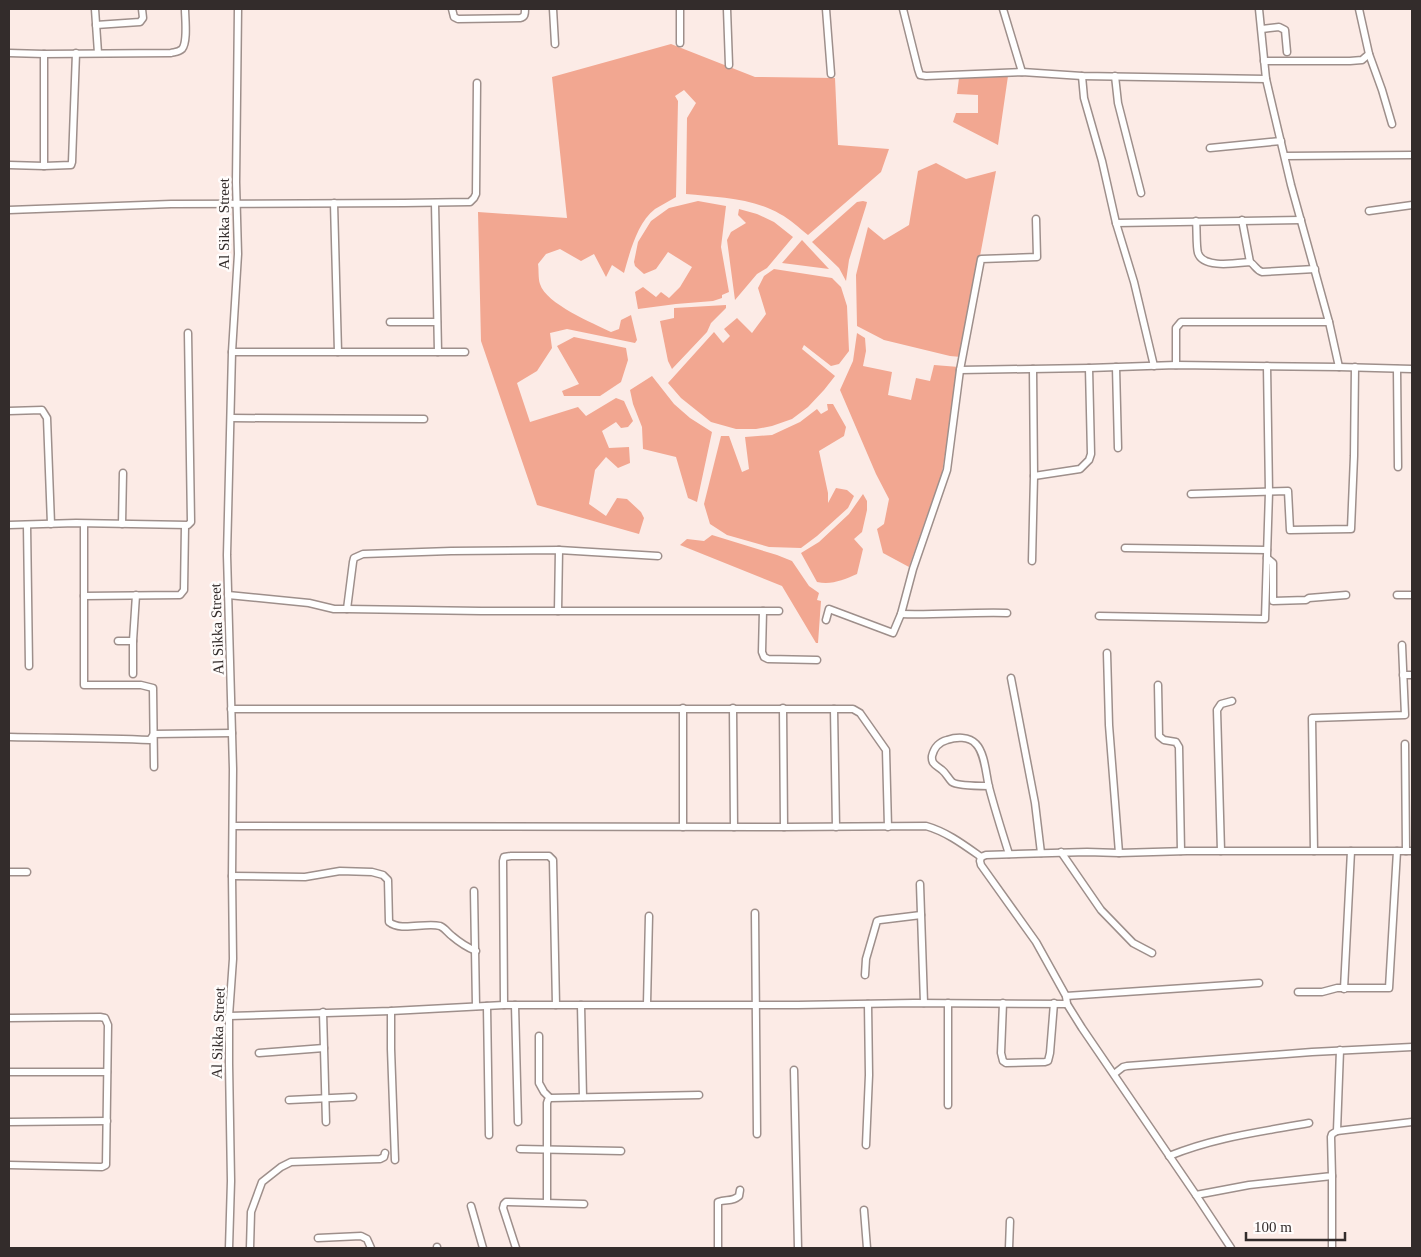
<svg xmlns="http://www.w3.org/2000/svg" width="1421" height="1257" viewBox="0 0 1421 1257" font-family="Georgia,serif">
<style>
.green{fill:#f2a791}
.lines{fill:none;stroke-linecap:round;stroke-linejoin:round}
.minor-casing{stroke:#9e8f8b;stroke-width:9}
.minor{stroke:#fff;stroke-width:6}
.labels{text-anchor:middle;stroke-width:5;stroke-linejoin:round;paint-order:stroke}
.street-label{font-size:15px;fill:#332c2b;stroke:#fffcfb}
</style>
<rect width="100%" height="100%" fill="#fcebe6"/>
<!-- green -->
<g class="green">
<path d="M671,44L755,77L835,78L838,145L889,149L881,172L808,235C799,228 790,219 780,214C753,198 716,197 686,194L687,118L696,103L684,90L675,96L678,101L676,197C669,201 662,205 655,209C637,223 630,252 624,273L612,265L606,277L594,254L581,261L560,249L546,254L538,264C539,270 538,278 540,284C546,304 593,323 611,332L619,329L621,320L631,315L637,340L635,343L567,329L550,333L552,348L537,371L517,383L530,422L578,407L586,416L616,398L624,401L633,421L628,427L621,428L616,422L602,431L609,448L629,447L630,463L618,468L606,457L595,470L589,504L606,516L617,498L627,499L641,512L644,518L639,534L537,505L481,341L478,212L567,218L552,77Z"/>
<path d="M1008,76L998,145L953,122L956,113H978V95L957,94L959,78Z"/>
<path d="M936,163L966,179L996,171L961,357L950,356L884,340L857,326L856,275L868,227L884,240L909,225L918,171Z"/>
<path d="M698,201L726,206L721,247L729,292L722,295V298L713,301L676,304L638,309L635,292L643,287L656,297L661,292L669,298L680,287L692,267L668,252L656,269L644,274L635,266L634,262L638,242L651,221L669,208Z"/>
<path d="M863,201L867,202L866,206L849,260L846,281L839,268L812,242L857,202Z"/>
<path d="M739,209L757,214L774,222L793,237L767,268L757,274L735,300L727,240L731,232L746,223L738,215Z"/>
<path d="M802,240L829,269L782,263Z"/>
<path d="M774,269L832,278L841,287L847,306L849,351L839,364L831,366L804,345L802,349L835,376L824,390L808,407L792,419L772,426L756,429H736L711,422L681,398L668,383L714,332L723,343L730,336L724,329L737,318L752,333L766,314L758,288L764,276Z"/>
<path d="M726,305V308L711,323L707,332L672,369L668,361L660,321L674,318V308Z"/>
<path d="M857,333L865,338L866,351L863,366L892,372L888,395L911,400L916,378L930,381L934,365L959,367L942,473L909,567L883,553L877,529L884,524L889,499L876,474L840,390L853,361Z"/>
<path d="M574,337L626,348L628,360L621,382L600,396H564L562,391L579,384L557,346Z"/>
<path d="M652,376L674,404L690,418L712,432L697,502L688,498L676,457L643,449L642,427L633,404L630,390Z"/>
<path d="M827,404H833L846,427L844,436L819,451L828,493V503L836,488L847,490L854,496L848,508L817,536L801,548L769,547L727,535L710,524L704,504L721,436H729L742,472L749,469L745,437L772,435L800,422L817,409L821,414L828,410Z"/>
<path d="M863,494L867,501V510L862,532L854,539L863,549L857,574C843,580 832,585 817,582L801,553L819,542L849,514Z"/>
<path d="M712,535L777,555L792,561L809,586L819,593L817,600L821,601L818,643H816L782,586L680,545L687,539L704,541Z"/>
</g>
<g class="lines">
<defs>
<g id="minor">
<path d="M95,9L98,53"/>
<path d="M452,9L454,17L458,19L520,18C525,17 525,14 525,9"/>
<path d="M553,9L555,44"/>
<path d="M680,9V43"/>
<path d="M727,9L729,65"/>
<path d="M826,9L831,74"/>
<path d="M903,9L918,69L920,75L926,76L1022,72L1082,76L1266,79"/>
<path d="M1003,9L1022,72"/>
<path d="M1259,9L1266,79L1291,185L1329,322L1339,367"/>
<path d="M96,25L140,22L143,18L142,9"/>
<path d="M1262,29L1279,27L1285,30L1287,52"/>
<path d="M9,53L44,54L171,53C175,52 179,52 182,49C188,42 185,18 185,9"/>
<path d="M1369,54L1382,90L1392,124"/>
<path d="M1264,61H1350L1362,60L1369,54L1359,9"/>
<path d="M1082,76L1084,98L1102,161L1116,223L1134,282L1154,366"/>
<path d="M1115,76L1118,103L1141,193"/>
<path d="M1210,148L1281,141"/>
<path d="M1285,156L1412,155"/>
<path d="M9,165L44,166L71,165L72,162L76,53"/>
<path d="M44,166V54"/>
<path d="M334,203L338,352"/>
<path d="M435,203L438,352"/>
<path d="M9,210L171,204L404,203L470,202L474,198L476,194L477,83"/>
<path d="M1369,211L1412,205"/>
<path d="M1242,220L1250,262"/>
<path d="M1196,221C1197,229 1196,246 1198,253C1203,269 1237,263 1250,262C1255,265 1256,270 1262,272L1315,269"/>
<path d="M1116,223L1301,220"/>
<path d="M390,322H437"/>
<path d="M232,352H465"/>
<path d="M1176,365V328L1181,322H1329"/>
<path d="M1116,367L1118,448"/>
<path d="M1397,369L1398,467"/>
<path d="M960,370L1089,368L1176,365L1339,367L1412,369"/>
<path d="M9,411L42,410L47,418L51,524"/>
<path d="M231,418L424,419"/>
<path d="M1034,476L1080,469L1089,460L1091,454L1089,368"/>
<path d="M1191,494L1288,491L1290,530L1351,529L1354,456L1355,367"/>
<path d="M84,524V685H141L153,688L154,767"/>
<path d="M122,524L123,473"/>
<path d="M9,525L76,523L188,525L191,522L188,333"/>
<path d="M27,525L29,666"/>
<path d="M1125,548L1267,550"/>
<path d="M1267,558L1273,563V601L1306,600L1309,598L1346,595"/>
<path d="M1032,561L1034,476L1033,369"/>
<path d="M228,595L309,603L334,609H347L481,611H779"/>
<path d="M1397,595H1412"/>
<path d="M84,596L180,595L184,590L185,526"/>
<path d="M347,609L353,562L354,558L363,554L451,551L559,550L658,556"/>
<path d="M558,611L559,550"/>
<path d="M763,611L762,652L764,657L768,659L817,660"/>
<path d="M901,614C937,615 972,612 1007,613"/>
<path d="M1099,616L1265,619L1269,492L1267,366"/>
<path d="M826,620L829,609L893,633L901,614L913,569L947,470L960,370L981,259L1037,257L1036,219"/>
<path d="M118,641H133"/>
<path d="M1107,653L1109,725L1119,853"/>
<path d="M133,674V641L136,595"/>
<path d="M1403,675H1412"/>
<path d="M1011,678L1035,803L1041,853"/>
<path d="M1158,685L1159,736L1164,740L1176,742L1179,747L1181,851"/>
<path d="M683,708V827"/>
<path d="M733,708L734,827"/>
<path d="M783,708L784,827"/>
<path d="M231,709H853L860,713L886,750L888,827"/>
<path d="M834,709L836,827"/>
<path d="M9,737C56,738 103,738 150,740L154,734L232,733"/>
<path d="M1405,744L1406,851"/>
<path d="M989,786C981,786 957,786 952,782C948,778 946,773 942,770C936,765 931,764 932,756C934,748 939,742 947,740C956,737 969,736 976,744C985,753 986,775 989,787C995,810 1002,832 1009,854"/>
<path d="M233,826L784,827L926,826C947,832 964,845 981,857"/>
<path d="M1221,851L1217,710L1221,704L1232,701"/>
<path d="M1314,851L1312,718L1405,715L1402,645"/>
<path d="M1061,852L1101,910L1133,943L1152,953"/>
<path d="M981,857L980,861L981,865L1036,942L1066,996L1067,1004L1082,1028L1196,1195L1231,1248"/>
<path d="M981,857L986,855L1087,852L1119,853L1187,851H1412"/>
<path d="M9,872H27"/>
<path d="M232,876L305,877L340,871L372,872L383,875L388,880L389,922C401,932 425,922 440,926C445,928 448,933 452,936C459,942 466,947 476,951"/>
<path d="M920,884L924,1003"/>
<path d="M474,891L476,1006"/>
<path d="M755,913C756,987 756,1060 757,1134"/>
<path d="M865,975L866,959L877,921L880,920L921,915"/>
<path d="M1344,989L1351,851"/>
<path d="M1298,992H1322L1337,988H1389L1397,851"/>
<path d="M1066,996L1259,983"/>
<path d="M1003,1003L1001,1053L1003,1061L1006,1063L1045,1062L1048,1061L1050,1053L1054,1003"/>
<path d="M647,1004L649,916"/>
<path d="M504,1005L503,861L504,857L511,856H549L553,860L556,1005"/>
<path d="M515,1005L518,1122"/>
<path d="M581,1005L583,1097"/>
<path d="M487,1006L489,1135"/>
<path d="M391,1011V1049L395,1160"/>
<path d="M323,1012L326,1122"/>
<path d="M229,1016L391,1011L504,1005H798L914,1003L1067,1004"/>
<path d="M9,1018L100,1017L105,1018L108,1025L106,1165L102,1167L9,1165"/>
<path d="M539,1036V1083L544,1092L550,1098"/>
<path d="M259,1053L324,1048"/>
<path d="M794,1070L798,1248"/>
<path d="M9,1072H107"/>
<path d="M1114,1074L1123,1067L1127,1066L1312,1052L1412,1047"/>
<path d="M289,1100L353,1097"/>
<path d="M948,1105V1003"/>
<path d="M9,1122L107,1121"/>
<path d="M1337,1131L1412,1122"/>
<path d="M866,1145L869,1075L868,1004"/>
<path d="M520,1149L621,1151"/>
<path d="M1169,1156C1216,1137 1260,1132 1309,1123"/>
<path d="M1332,1176V1248"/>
<path d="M1196,1195L1249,1185L1332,1176L1331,1137L1332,1134L1337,1131L1340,1050"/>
<path d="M547,1202V1103L548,1100L550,1098L699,1095"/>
<path d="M471,1206L483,1248"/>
<path d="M864,1210L867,1248"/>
<path d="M318,1238L361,1236L367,1239L371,1248"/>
<path d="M437,1247V1248"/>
<path d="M229,1248L231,1181L229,1064V1016L233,959L232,876L233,769L227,555L232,352L238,254L236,182L238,9"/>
<path d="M250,1248L251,1212L262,1182L281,1167L291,1162L380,1159L384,1157L385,1153"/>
<path d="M516,1248L503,1208L504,1204L506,1202L584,1204"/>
<path d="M718,1248V1202C727,1199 732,1202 739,1196L740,1190"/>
<path d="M1009,1248L1010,1221"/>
</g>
</defs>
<!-- minor casing -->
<use href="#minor" class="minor-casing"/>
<!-- minor -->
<use href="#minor" class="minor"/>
</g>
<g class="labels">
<!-- street labels -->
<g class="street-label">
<text transform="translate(224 224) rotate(-90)" y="5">Al Sikka Street</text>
<text transform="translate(217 629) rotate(-92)" y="5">Al Sikka Street</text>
<text transform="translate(218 1033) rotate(-88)" y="5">Al Sikka Street</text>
</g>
</g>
<!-- border -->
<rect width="1421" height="1257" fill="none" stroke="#332c2b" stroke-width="20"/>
<!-- scale -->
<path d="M1246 1232v8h99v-8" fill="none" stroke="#332c2b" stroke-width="2.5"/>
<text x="1254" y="1232" font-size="15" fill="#332c2b" stroke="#fffcfb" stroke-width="4" paint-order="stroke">100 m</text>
</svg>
